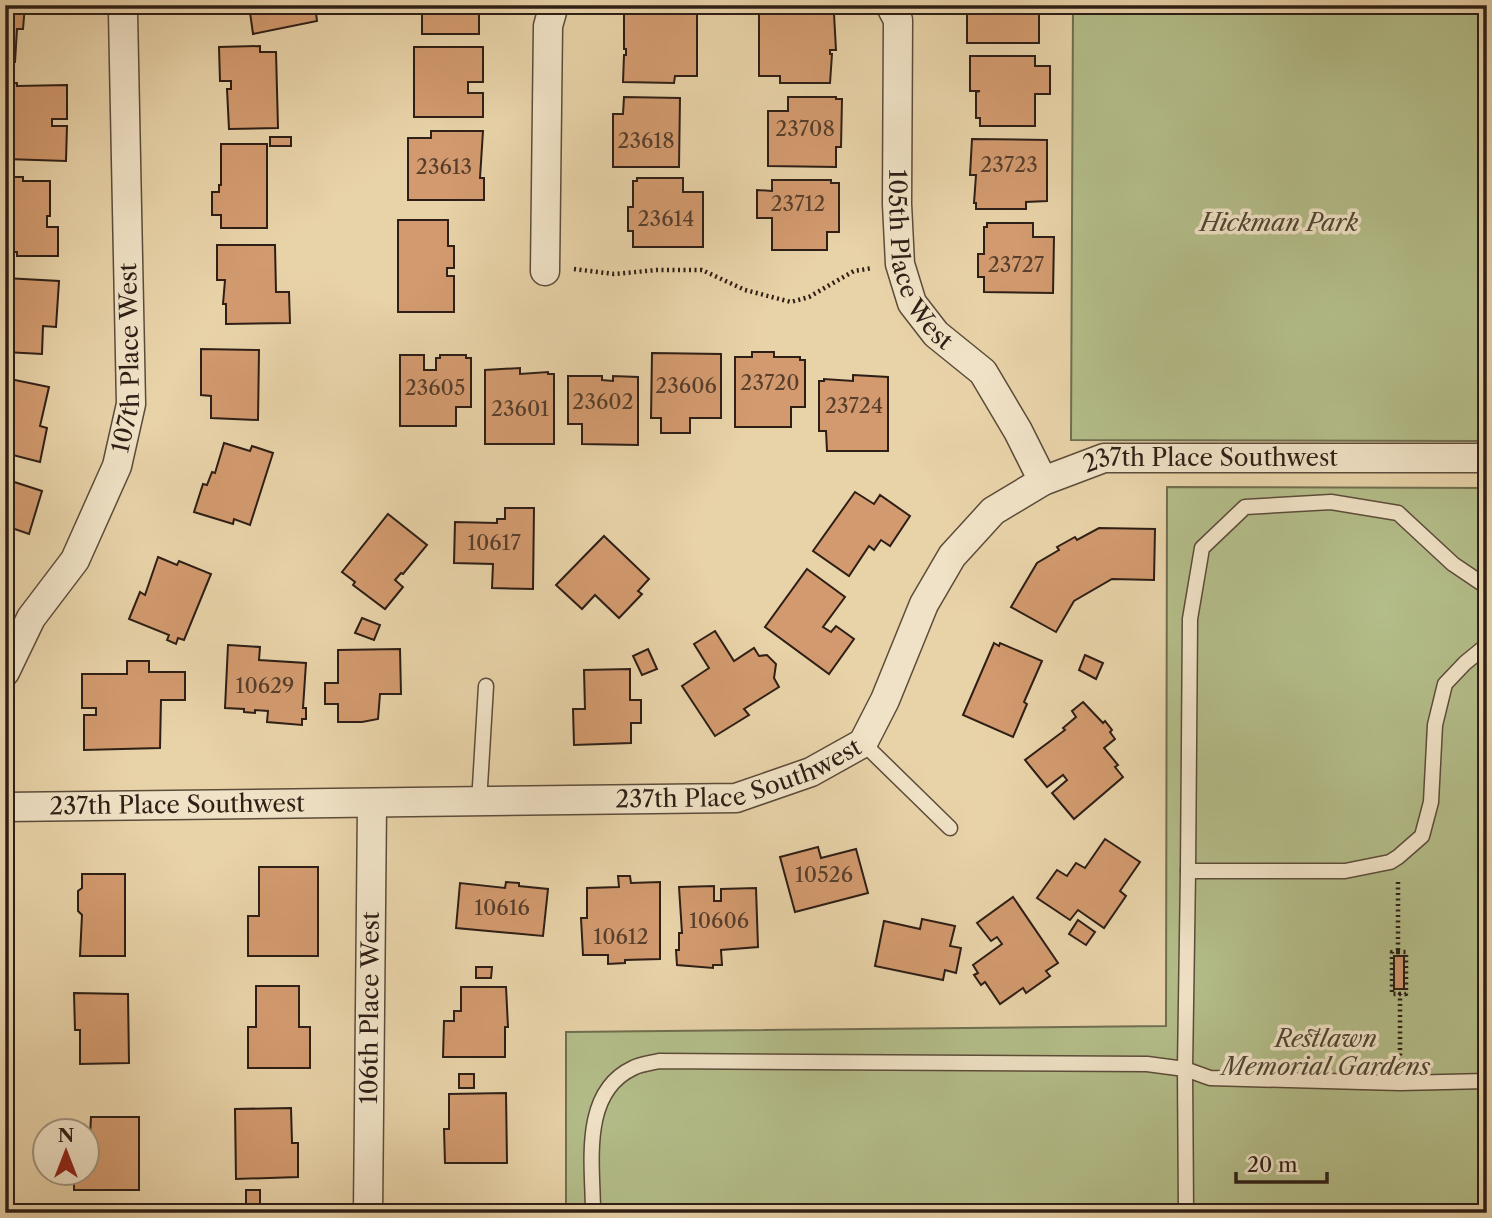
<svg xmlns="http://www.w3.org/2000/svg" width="1492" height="1218" viewBox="0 0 1492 1218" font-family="'Libre Caslon Text',serif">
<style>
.green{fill:#b3bd89;stroke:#706e50;stroke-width:2}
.building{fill:#d29a6e;stroke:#2e1f16;stroke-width:2}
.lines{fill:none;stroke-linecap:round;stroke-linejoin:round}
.service-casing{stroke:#5c4c3a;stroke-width:17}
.minor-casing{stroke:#5c4c3a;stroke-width:31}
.path{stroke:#2e1f16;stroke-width:4.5;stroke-dasharray:2 3.5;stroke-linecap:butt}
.service{stroke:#f0e2c6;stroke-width:14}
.minor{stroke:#f0e2c6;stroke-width:28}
.labels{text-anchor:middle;stroke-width:7;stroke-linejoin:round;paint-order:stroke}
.number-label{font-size:21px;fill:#573e2c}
.park-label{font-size:24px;font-style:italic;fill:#4f4633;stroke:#f0e2c6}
.street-label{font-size:24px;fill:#2e1f16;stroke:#f0e2c6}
</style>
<rect width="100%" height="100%" fill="#e8d2a8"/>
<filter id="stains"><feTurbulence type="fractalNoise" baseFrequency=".00286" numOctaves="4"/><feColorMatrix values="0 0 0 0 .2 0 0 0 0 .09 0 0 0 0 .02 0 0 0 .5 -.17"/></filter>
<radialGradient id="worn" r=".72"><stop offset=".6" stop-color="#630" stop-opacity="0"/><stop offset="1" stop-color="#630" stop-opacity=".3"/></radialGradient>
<!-- green -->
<g class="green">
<path d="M1073,5H1487V441L1071,440Z"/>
<path d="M1167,487L1487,488V1213H566V1032L1166,1026Z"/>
</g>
<!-- building -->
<g class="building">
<path d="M5,5H25L23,29H17L15,62L5,61Z"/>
<path d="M249,5H315L317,21L253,34Z"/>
<rect x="422" y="5" width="57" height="29"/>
<path d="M967,5H1057V13H1039V43H967Z"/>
<path d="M624,13L697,14V76H675L674,83L623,82L624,55H626V49H624Z"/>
<path d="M759,14H834L836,50H830V54H832L830,83H780V76H759Z"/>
<path d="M260,46V52H276L278,128L229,129L227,89H231V81H220L219,47Z"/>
<path d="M414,47H483V82H468V93H483V117H414Z"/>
<path d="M970,56H1035V66H1050V94H1035V126H980V118H976V92L980,91H970Z"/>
<path d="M5,83H17V86L67,85V119H52V126H67L66,161L6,159Z"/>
<path d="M624,97L680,98L679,167H613V114H623Z"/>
<path d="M788,97H836V99H842L841,147H836V167L768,166V111H788Z"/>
<path d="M431,131H483L480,178H484V200H408V138H431Z"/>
<rect x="270" y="137" width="21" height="9"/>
<path d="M972,139L1047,140V201L1026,202V209H976V203H974L976,175H970Z"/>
<path d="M221,144H267V228H221V215H212V192H219V185H221Z"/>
<path d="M5,177H23V181H50V216H47V227H58V256H17V252H5Z"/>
<path d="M637,178H683V192H703V247H633V231H628V207H633V181H637Z"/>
<path d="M772,180H831V183H839V232H827V250H772V218H757V190L772,191Z"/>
<path d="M398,220H448V246H454V268H447V276H454V312H398Z"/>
<path d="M987,223H1033V237H1054L1053,293L984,292V277H978V254H984V227H987Z"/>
<path d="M217,245H275L276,292H289L290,323L226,324V304H223L225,280H217Z"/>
<path d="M5,278L59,281L56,327L43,326L42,354L5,352Z"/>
<path d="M201,349L259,350L258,420L211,418V396L201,395Z"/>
<path d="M752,352H774V357H800V360H805V407H791V427H735V357H752Z"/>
<path d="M652,353L721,354V418H690V433H661V418H651Z"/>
<path d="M400,355H424V370H436V358H440V355H466V358H471V407H456V426H400Z"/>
<path d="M520,368V374L548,372V374H554V444H485V370Z"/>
<path d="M853,375L888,377V451H827L826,431H819V381H824V379L853,381Z"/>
<path d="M568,376H602V380L613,381V376L638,377V445L582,444V424H568Z"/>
<path d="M5,378L49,387L40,426L47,428L40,462L5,453Z"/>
<path d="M224,443L250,451L252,446L273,453L250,525L234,519L233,524L194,512L203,484L207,485L212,472L215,473Z"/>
<path d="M5,479L42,491L29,534L9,527L5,539Z"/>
<path d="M855,492L874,504L880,495L910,516L890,546L881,540L874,550L869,546L849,576L813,551Z"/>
<path d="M505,508H534L533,589L492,588L493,564L454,563L455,522L497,523V519H505Z"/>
<path d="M388,514L427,545L403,574L401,573L395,580L403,587L385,609L353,585L355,582L342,572Z"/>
<path d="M1099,528L1155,529L1154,580L1112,579L1074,601L1056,632L1011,607L1037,563L1059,550L1057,547L1075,537L1077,540Z"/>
<path d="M604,536L649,579L638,591L642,594L619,618L595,595L582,609L556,585Z"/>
<path d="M158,557L177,565L179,561L211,574L184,640L178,638L176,644L167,640L169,635L129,619L140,592L145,595Z"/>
<path d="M807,569L845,597L823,627L831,632L836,626L854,639L829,674L765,627Z"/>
<path d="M362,618L380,625L374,640L355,633Z"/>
<path d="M715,631L734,661L754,648L759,656L767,655L776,664L774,678L779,687L744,709L749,715L715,736L682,686L709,668L694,644Z"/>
<path d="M994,643L999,646L1000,643L1042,661L1024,702L1027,704L1013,737L963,715Z"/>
<path d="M228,645L260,647L259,660L306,663L303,708H306V719H302V725L267,722L268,711L255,710V713L244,712V709L225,708Z"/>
<path d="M400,649L401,694H380L378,719L362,722H338V704H325V683H338V650Z"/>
<path d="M648,649L657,669L642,675L633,656Z"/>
<path d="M1085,655L1103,663L1096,679L1079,670Z"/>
<path d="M127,661H149V672H185V700H161L160,748L84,750V715H96V708H82V674H127Z"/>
<path d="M630,669V700H641V723H631V743L574,745L573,709H585L584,670Z"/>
<path d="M1083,702L1103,723L1105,721L1112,730L1110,732L1115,739L1104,748L1118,765L1115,767L1123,777L1074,819L1052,793L1067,780L1063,775L1047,787L1025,760L1065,730L1063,728L1076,717L1072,711Z"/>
<path d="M1105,839L1140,862L1120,891L1126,896L1104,928L1078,910L1070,920L1037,898L1057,870L1067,876L1076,863L1085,868Z"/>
<path d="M818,847L821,858L856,849L868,893L795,912L780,857Z"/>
<path d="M259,867H318V956H248V916H259Z"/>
<path d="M82,874H125V956H80L82,915L78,911V891L82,888Z"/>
<path d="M618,876H630L631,883L660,882V959L625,960V963L608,964V955H583L581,918H587V888L619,887Z"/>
<path d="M506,882L519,883V886L548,889L543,936L456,928L460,883L505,888Z"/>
<path d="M714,886V901H721V889L756,888L758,947L721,950L722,965H713V968L677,965L676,950H679V933H682L679,887Z"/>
<path d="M1013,897L1058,963L1046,971L1050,976L1026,993L1023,988L1000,1004L985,982L981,985L974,975L978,973L973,965L1002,944L997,937L991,941L977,923Z"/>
<path d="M922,919L955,926L950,946L961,948L956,973L945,970L943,980L875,966L884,921L920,929Z"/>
<path d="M1078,920L1095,932L1086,945L1069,934Z"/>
<rect x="1394" y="956" width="10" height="33"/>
<path d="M476,967H492L491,978H476Z"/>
<path d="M256,986H299V1027H310V1068H248V1027H256Z"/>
<path d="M461,987H506L508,1027H505V1057H443L444,1021H454V1011H461Z"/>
<path d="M74,993L128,994L129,1063L80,1064V1030H75Z"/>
<rect x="459" y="1074" width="15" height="14"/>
<path d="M506,1093L507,1163H445L444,1129H449V1094Z"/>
<path d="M291,1108L292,1143H298V1177L236,1179L235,1109Z"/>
<path d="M91,1117H139V1190H74V1172H88Z"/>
<rect x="246" y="1190" width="14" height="19"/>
<path d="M448,1208H496V1212L536,1213H448Z"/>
</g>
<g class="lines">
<defs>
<g id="service">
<path d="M1487,587L1453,564L1398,513L1331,502L1245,507L1202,548L1190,619L1188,871H1345L1390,862L1398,857L1422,836L1431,802L1435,725L1445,684L1465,663L1487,645"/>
<path d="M863,743L950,828"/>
<path d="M479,803L486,686"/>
<path d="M1188,871L1185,1069L1210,1078L1400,1083L1487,1081"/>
<path d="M593,1213C593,1165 580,1093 633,1068C640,1064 651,1063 659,1061L1147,1064L1185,1069L1186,1213"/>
</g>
<g id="minor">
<path id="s1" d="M890,5L898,20L897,204L900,264L912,303L936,334L983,372L1018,431L1043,481"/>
<path d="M545,271L548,26L554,5"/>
<path id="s2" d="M5,672L31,618L75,560L117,466L131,404L123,13"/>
<path id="s3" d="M5,807L736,798L811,772L863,743L885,700L924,604L952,556L993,511L1043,481L1104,458H1487"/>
<path id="s4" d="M368,1213L372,804"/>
</g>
</defs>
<!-- service casing -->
<use href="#service" class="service-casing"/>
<!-- minor casing -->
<use href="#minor" class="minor-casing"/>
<!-- path -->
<g class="path">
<path d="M574,269L614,274L657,270H702L745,290L791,302L809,297L854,271L873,268"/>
<path d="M1398,882V952"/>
<path d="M1398,952H1406V994H1400V1064"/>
<path d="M1398,952H1392V994H1400"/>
</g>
<!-- service -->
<use href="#service" class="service"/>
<!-- minor -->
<use href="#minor" class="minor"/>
</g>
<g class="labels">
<!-- number labels -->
<g class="number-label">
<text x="805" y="136">23708</text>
<text x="646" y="148">23618</text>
<text x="1009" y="172">23723</text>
<text x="444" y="174">23613</text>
<text x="798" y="211">23712</text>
<text x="666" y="226">23614</text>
<text x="1016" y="272">23727</text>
<text x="770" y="390">23720</text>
<text x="686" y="393">23606</text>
<text x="435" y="395">23605</text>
<text x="603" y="409">23602</text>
<text x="854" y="413">23724</text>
<text x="520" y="416">23601</text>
<text x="494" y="550">10617</text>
<text x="265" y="693">10629</text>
<text x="824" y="882">10526</text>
<text x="502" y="915">10616</text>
<text x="719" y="928">10606</text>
<text x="621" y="944">10612</text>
</g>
<!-- park labels -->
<g class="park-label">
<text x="1279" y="231">Hickman Park</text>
<text x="1326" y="1047">Restlawn<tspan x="1326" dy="28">Memorial Gardens</tspan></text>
</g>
<!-- street labels -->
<g class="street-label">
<text dy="8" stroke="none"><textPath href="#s1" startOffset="262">105th Place West</textPath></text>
<text dy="8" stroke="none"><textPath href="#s2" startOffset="345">107th Place West</textPath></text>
<text dy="8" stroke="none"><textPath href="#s3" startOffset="1368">237th Place Southwest</textPath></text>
<text dy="8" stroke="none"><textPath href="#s3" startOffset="738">237th Place Southwest</textPath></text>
<text dy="8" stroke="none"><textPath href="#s3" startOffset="172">237th Place Southwest</textPath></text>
<text dy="8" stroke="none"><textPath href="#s4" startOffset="205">106th Place West</textPath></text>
</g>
</g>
<!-- margin -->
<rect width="1492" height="1218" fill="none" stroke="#e8d2a8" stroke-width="28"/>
<rect x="7" y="7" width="1478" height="1204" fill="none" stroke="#2e1f16" stroke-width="3.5"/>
<rect x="14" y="14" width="1464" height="1190" fill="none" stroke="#2e1f16" stroke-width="2"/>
<!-- north arrow -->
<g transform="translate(66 1152)"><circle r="33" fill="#f0e2c6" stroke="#a29480" stroke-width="2"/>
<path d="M0-5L12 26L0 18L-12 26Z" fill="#8f2418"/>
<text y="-10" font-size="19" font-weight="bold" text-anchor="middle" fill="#2e1f16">N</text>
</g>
<!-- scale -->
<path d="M1236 1172v10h91v-10" fill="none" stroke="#2e1f16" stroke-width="3.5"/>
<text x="1247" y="1172" font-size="21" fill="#2e1f16" stroke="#f0e2c6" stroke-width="5" paint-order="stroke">20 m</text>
<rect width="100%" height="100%" filter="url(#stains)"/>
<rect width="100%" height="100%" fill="url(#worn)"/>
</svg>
